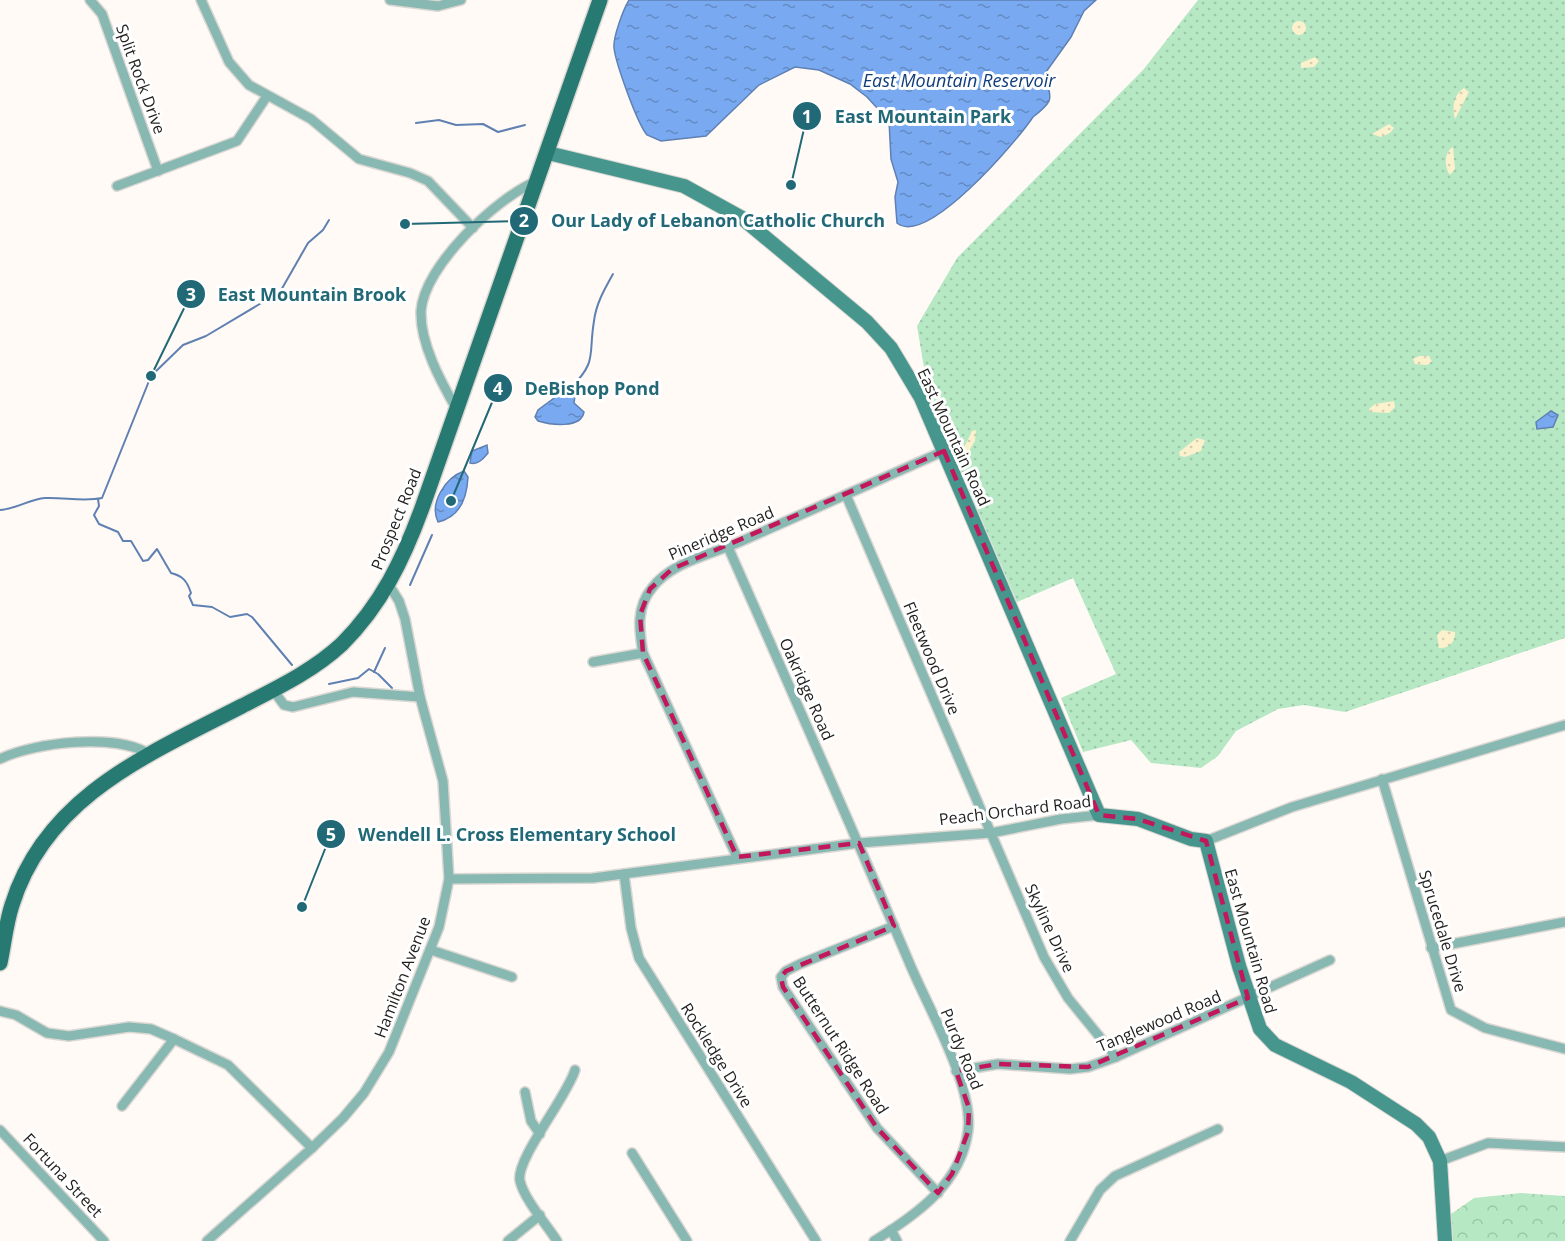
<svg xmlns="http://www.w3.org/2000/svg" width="1565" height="1241" viewBox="0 0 1565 1241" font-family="'Open Sans',sans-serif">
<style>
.grass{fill:url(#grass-dots)}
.forest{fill:url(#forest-crowns)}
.sand{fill:url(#sand-dots)}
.water{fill:url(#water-ripples);stroke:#5f80b2;stroke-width:1.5}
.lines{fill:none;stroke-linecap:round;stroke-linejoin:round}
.stream{stroke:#5f80b2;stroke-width:2}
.street-casing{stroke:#dbd7d3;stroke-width:12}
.secondary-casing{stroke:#dbd7d3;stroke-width:16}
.primary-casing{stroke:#dbd7d3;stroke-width:18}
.street{stroke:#87b8b1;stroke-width:9}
.secondary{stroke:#46968d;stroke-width:14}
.primary{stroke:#277a72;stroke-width:15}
.marked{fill:none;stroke:#c2185b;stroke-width:4.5;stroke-dasharray:12 8;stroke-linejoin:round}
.labels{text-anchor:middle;stroke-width:6;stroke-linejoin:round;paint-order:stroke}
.street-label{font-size:16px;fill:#211f1e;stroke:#fff}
.water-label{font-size:18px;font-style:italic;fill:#103d7c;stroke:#fff}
.leader{fill:none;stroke:#226977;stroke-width:2}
.callout-dot{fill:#226977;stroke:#fff;stroke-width:2}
.mark-label{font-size:18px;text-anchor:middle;font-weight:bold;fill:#fff}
.callout-label{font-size:18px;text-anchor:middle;font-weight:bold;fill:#226977;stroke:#fff;stroke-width:6;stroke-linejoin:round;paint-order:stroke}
</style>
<defs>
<pattern id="grass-dots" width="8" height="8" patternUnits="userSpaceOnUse" patternTransform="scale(1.5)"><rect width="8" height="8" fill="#b6e8c4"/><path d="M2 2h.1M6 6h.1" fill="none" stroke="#9cc7a8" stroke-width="1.8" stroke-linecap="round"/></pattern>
<pattern id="forest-crowns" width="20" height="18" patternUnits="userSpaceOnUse" patternTransform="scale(1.5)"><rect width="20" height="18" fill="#b6e8c4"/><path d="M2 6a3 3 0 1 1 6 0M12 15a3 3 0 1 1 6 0" fill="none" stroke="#9cc7a8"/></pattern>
<pattern id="sand-dots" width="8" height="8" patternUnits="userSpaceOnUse" patternTransform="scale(1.5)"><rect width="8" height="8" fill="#fbf1cc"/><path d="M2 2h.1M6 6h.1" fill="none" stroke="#d7ceaf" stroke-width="1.8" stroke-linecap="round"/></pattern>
<pattern id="water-ripples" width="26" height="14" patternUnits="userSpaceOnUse" patternTransform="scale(1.5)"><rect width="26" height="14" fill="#79aaf1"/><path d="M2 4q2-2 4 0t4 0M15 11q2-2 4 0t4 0" fill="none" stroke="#638ac3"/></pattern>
</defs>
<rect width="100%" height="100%" fill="#fffaf6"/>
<!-- grass -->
<path class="grass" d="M1198,0H1565V638L1345,712L1304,705L1278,709L1236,731L1218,756L1201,768L1151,763L1131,740L1083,752L1061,698L1116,674L1073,578L1017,602L929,397L917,326L957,258L1143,70Z"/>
<!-- forest -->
<path class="forest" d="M1521,1193L1565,1196V1241H1453L1451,1214L1474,1198Z"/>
<!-- sand -->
<g class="sand">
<circle cx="1299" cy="28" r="7"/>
<path d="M1315,57L1319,61L1314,67L1301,68V63Z"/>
<path d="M1464,88L1469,92L1455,119C1452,108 1453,95 1464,88Z"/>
<path d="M1389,124L1394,128L1390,133L1381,137L1372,134Z"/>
<path d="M1453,147L1455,169L1450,175C1444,167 1444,152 1453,147Z"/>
<path d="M1419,356H1429L1432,362L1427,365L1415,364L1413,359Z"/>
<path d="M1394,401L1395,407L1389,413L1370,412L1369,409L1375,404Z"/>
<path d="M976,430L975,441L970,449L971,454L966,456L963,450L972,431Z"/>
<path d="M1197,438L1205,440L1201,451L1185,457L1180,456L1179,452Z"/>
<path d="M1442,630L1455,632C1456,642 1448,649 1439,648L1437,635Z"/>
</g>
<!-- water -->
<g class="water">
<path d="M629,0H1096L1084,11L1071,37L1046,72C1047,98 1060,96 1033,117C1017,141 927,247 897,223L895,197L898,182L891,159L889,121L867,97L850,84L819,70L795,67L759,85L706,136L661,141L647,135C637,123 616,64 614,48C613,37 623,10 629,0Z"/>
<path d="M569,387L576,390L574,403L584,412C581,429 551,425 538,421L535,417L538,410Z"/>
<path d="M1551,411L1558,415L1553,427L1537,429L1536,422Z"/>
<path d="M487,445L488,453C483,459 478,465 470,463L472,451Z"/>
<path d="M464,471L468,477C467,498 460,517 438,522C429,503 445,478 464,471Z"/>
</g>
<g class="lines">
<!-- stream -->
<g class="stream">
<path d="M416,123L439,120L456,125L483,124L498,132L525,125"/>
<path d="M570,389C598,360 588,357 594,321C596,304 604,290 613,274"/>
<path d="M98,499L99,506L94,515L99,524L118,532L123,541H131L143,561L148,560L157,549L171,573C183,576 187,581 191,593L189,596L193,605L212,607L230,617L247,614L252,617L292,665"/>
<path d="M0,510C16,509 30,499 45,498C64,497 83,502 102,498L151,376L183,345L206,336L280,292L308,243L323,230L329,220"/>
<path d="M410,585L432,535"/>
<path d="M374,672L385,648"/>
<path d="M329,684L358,678L369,669L378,674L392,688"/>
</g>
<defs>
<g id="street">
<path d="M90,0L102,14L158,171"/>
<path d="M201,0L229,62L249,85L311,119L359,159L410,173L428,181L473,228"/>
<path d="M390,0L438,6L461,0"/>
<path d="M117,186L237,141L267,96"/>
<path d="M457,410C441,382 420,344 421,311C424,266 497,197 537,181"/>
<path d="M846,495L1044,957L1068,998L1116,1057"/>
<path d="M728,547C789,685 850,823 909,962C927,1006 974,1086 968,1131C961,1184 916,1215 874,1241"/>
<path d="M593,662L643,653"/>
<path d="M273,690L284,705L293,707L353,692L420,697"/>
<path d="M0,759C34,742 117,733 149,754"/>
<path d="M1382,779L1451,1010L1485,1028L1565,1049"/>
<path d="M1206,841L1292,807L1565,725"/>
<path d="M737,857L643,653C639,630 636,607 652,588C672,561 714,554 744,540C810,511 877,481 944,451"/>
<path d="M624,874L631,928L639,958L816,1241"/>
<path d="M449,879L593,878L859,843L991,833L1061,819L1099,815"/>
<path d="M894,926L800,964L786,971L781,977L783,987L877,1128L938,1193"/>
<path d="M1431,948L1565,922"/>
<path d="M431,950L512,977"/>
<path d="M0,1011L16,1015L47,1033L69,1036L129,1027L151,1029L174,1039L228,1065L312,1148"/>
<path d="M956,1071L998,1064L1070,1069L1088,1067L1116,1057L1330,960"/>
<path d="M525,1092L531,1121L540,1134"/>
<path d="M122,1106L174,1039"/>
<path d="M0,1130L104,1241"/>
<path d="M632,1153L687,1241"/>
<path d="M1440,1161L1488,1143L1565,1147"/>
<path d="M891,1230L897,1241"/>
<path d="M207,1241L312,1148L343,1118L364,1093L389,1052L439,927L449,879L443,781L420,697L405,619L399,601L389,585"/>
<path d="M508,1241L540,1215"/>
<path d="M557,1241C547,1225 524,1199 520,1181C515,1160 567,1097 575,1070"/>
<path d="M1070,1241L1100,1190L1115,1176L1218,1129"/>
</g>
<path id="secondary" d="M548,153L684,186L742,218L867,322L891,348L921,398L1099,815L1138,819L1191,839L1206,841L1239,966L1260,1029L1275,1045L1351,1082L1416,1124L1429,1137L1440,1161L1445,1241"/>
<path id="primary" d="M0,963C4,944 6,923 12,905C46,796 149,754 242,706C277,688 313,671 342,644C381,605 403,560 422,508L600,0"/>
</defs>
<!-- street casing -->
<use href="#street" class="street-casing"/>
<!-- secondary casing -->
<use href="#secondary" class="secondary-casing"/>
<!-- primary casing -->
<use href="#primary" class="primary-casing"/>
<!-- street -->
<use href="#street" class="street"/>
<!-- secondary -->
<use href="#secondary" class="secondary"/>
<!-- primary -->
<use href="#primary" class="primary"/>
</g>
<!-- marked area -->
<path class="marked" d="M944,451L1099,815L1138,819L1206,841L1248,998L1088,1067L998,1064L956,1071L969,1108L968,1132L952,1174L938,1193L877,1128L783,987L781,977L786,971L894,926L859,843L737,857L643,653L640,615L650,589L672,569Z"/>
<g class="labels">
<!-- street labels -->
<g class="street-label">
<text transform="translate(141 79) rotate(70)" y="6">Split Rock Drive</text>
<text transform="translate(954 437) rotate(65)" y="6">East Mountain Road</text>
<text transform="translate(396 519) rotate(-68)" y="6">Prospect Road</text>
<text transform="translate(721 533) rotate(-23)" y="6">Pineridge Road</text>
<text transform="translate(932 658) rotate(67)" y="6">Fleetwood Drive</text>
<text transform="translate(807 689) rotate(66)" y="6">Oakridge Road</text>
<text transform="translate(1015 810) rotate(-7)" y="6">Peach Orchard Road</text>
<text transform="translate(1050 928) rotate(65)" y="6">Skyline Drive</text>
<text transform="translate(1443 931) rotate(73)" y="6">Sprucedale Drive</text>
<text transform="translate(1251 941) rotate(74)" y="6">East Mountain Road</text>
<text transform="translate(402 977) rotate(-69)" y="6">Hamilton Avenue</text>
<text transform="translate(1159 1021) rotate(-23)" y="6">Tanglewood Road</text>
<text transform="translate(841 1045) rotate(57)" y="6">Butternut Ridge Road</text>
<text transform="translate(962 1049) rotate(68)" y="6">Purdy Road</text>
<text transform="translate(717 1055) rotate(58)" y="6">Rockledge Drive</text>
<text transform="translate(63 1175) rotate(47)" y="6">Fortuna Street</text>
</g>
<!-- water labels -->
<g class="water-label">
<text x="959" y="87">East Mountain Reservoir</text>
</g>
</g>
<!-- callouts -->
<path class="leader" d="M791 185L807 116M405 224L524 221M151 376L191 294M451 501L498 388M302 907L331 834"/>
<g class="callout-dot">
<circle cx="791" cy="185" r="6"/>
<circle cx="405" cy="224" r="6"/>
<circle cx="151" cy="376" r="6"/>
<circle cx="451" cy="501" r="6"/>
<circle cx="302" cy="907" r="6"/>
<circle cx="807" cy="116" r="15"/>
<circle cx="524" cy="221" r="15"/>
<circle cx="191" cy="294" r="15"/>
<circle cx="498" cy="388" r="15"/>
<circle cx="331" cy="834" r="15"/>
</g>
<g class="mark-label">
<text x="807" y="123">1</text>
<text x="524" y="227">2</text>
<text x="191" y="301">3</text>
<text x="498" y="395">4</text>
<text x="331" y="841">5</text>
</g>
<g class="callout-label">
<text x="923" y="123">East Mountain Park</text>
<text x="718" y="227">Our Lady of Lebanon Catholic Church</text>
<text x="312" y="301">East Mountain Brook</text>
<text x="592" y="395">DeBishop Pond</text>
<text x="517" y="841">Wendell L. Cross Elementary School</text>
</g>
</svg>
